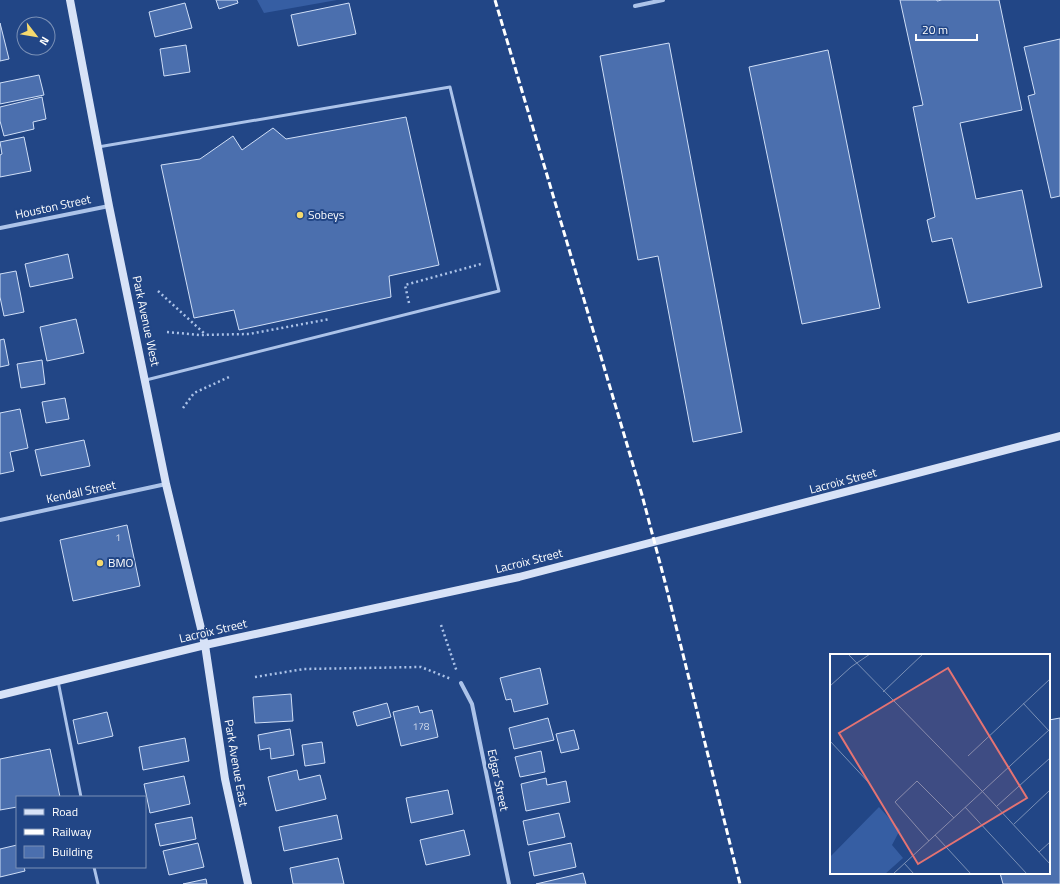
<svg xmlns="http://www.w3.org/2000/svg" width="1060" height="884" viewBox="0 0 1060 884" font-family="'Titillium Web',sans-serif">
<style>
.green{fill:#365ea3}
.building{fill:#4b6fae;stroke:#d0dff7}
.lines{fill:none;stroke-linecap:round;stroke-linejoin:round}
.path{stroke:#acc3e9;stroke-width:2.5;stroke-dasharray:2 3;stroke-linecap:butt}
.lane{stroke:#acc3e9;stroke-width:3}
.street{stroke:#acc3e9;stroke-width:4}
.secondary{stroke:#d7e2f7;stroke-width:8}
.rail{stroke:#fff;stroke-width:3;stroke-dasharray:7 3;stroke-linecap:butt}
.poi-dot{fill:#f5d96e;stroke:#224686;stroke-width:1.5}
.labels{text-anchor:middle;stroke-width:4;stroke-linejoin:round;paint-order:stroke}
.number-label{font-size:10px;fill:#d2dbeb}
.street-label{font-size:12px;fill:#fff;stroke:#224686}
.poi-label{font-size:12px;fill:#fff;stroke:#224686;text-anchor:start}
.inset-road{fill:none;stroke:#7a90b6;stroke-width:1}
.view{fill:#e47373;fill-opacity:0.15;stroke:#e47373;stroke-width:2}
.inset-edge{fill:none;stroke:#fff;stroke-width:2}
</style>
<rect width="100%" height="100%" fill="#224686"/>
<!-- green -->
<path class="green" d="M257,0H337L264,13Z"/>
<!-- building -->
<g class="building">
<path d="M216,0H237L238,3L219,9Z"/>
<path d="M900,0H937V1L942,0H999L1022,110L960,123L976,199L1022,190L1042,287L968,303L952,238L932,242L927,220L935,217L913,107L923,105Z"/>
<path d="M185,3L192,28L155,37L149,12Z"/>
<path d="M349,3L356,34L298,46L291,15Z"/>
<path d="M0,23L9,59L0,61Z"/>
<path d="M1060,39V196L1051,198L1028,96L1035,94L1024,47Z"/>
<path d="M669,43L742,432L693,442L658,256L638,260L600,56Z"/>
<path d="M186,45L190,72L164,76L160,49Z"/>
<path d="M828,50L880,308L802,324L749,67Z"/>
<path d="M39,75L44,95L0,104V83Z"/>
<path d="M42,97L46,119L33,122L34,129L4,136L0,121V107Z"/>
<path d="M406,117L439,265L389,276L391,297L239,330L234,310L194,318L161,165L200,159L233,136L242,150L273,128L286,139Z"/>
<path d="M24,137L31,171L0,177V155L2,154L0,142Z"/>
<path d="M68,254L73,278L30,287L25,264Z"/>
<path d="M16,271L24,312L4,316L0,297V274Z"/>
<path d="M76,319L84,353L47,361L40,327Z"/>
<path d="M4,339L9,365L0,367V340Z"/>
<path d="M42,360L45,384L21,388L17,364Z"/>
<path d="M65,398L69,419L46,423L42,402Z"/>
<path d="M20,409L28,448L10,452L14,471L0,474V413Z"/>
<path d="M84,440L90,466L41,476L35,450Z"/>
<path d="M127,525L140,586L73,601L60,540Z"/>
<path d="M540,668L548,704L514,712L511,699L506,700L500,678Z"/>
<path d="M291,694L293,721L255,723L253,697Z"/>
<path d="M387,703L391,717L357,726L353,712Z"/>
<path d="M418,706L420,713L432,710L438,737L401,746L393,712Z"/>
<path d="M107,712L113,736L78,744L73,720Z"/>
<path d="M548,718L554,740L514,749L509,728Z"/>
<path d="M1060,718V884H1003L1000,873H1049V720Z"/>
<path d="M290,729L294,755L271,759L270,748L260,750L258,735Z"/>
<path d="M574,730L579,749L561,753L556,734Z"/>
<path d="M185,738L189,761L143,770L139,747Z"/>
<path d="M322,742L325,763L305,766L302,745Z"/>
<path d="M50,749L60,797H17V807L0,810V759Z"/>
<path d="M541,751L545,772L520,777L515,757Z"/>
<path d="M297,770L299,780L320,775L326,799L276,811L268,777Z"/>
<path d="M184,776L190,804L150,813L144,784Z"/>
<path d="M546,778L547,785L566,781L570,802L526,811L521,784Z"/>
<path d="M448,790L453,814L411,823L406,798Z"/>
<path d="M559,813L565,837L528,845L523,821Z"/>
<path d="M337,815L342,839L284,851L279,827Z"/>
<path d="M192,817L196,839L160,846L155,824Z"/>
<path d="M464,830L470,855L426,865L420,840Z"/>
<path d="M198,843L204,867L169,875L163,851Z"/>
<path d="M571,843L576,867L534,876L529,852Z"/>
<path d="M17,845V867H24L25,871L0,877V849Z"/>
<path d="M338,858L344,884H293L290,868Z"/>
<path d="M583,873L586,884H536Z"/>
<path d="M206,879L207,884H183Z"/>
</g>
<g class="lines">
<!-- path -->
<g class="path">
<path d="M158,291L206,335"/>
<path d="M409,303L405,285L481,264"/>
<path d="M167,332L200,335L249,334L330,319"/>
<path d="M183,408L194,393L229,377"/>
<path d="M441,625L457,672"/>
<path d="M255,677L304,669L421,667L451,679"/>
</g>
<!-- lane -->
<g class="lane">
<path d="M98,147L450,87L499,291L146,380"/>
<path d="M58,681L81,797"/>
<path d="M94,867L98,884"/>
</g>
<!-- street -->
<g class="street">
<path d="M635,6L663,0"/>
<path d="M0,228L109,206"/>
<path d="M0,520L166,484"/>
<path d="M461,683L472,704L509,884"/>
</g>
<!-- secondary -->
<g class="secondary">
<path d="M70,0L109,206L166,484L205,645L225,779L248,884"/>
<path d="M0,695L205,645L519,577L1060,436"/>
</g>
<!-- rail -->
<path class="rail" d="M495,0L642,495L665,582L740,884"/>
</g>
<!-- markers -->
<g class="poi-dot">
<circle cx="300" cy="215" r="4"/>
<circle cx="100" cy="563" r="4"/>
</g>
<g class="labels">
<!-- number labels -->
<g class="number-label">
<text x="118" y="541">1</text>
<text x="421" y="730">178</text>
</g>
<!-- street labels -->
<g class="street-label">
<text transform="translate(53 207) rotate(-12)" y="4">Houston Street</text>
<text transform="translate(146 321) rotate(78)" y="4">Park Avenue West</text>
<text transform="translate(843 481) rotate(-15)" y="4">Lacroix Street</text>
<text transform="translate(81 492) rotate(-12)" y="4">Kendall Street</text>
<text transform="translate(529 561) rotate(-14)" y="4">Lacroix Street</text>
<text transform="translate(213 631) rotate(-13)" y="4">Lacroix Street</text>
<text transform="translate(236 763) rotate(80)" y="4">Park Avenue East</text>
<text transform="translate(498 780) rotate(78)" y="4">Edgar Street</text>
</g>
<!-- poi labels -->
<g class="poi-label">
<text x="308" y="219">Sobeys</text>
<text x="108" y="567">BMO</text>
</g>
</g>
<!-- overview -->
<g transform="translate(830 654)">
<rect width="220" height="220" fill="#224686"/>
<path d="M49,153L70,176L62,191L73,204L55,220H0V203Z" fill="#365ea3"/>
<path class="inset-road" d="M18,0L152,137M0,32L21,13L40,0M53,38L93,0M193,49L220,78M0,87L41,131M138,102L220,25M152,137L220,210M167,152L220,104M135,153L197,220M184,170L220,136M105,181L141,220M99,187L65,148L87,127L124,164M209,198L220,188M74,209L84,220M63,220L220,75"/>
<path class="view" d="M118,14L197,144L88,210L9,79Z"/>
<rect width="220" height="220" class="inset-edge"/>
</g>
<!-- legend -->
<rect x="16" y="796" width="130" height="72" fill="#224686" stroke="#7a90b6"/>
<rect x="24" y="809" width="20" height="6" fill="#d7e2f7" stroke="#7a90b6"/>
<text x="52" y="816" font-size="12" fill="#ffffff">Road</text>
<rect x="24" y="829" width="20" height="6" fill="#ffffff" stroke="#7a90b6"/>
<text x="52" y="836" font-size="12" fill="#ffffff">Railway</text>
<rect x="24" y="846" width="20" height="12" fill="#4b6fae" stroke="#7a90b6"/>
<text x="52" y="856" font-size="12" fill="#ffffff">Building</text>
<!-- north arrow -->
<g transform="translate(36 36) rotate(121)"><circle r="19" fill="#224686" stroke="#7a90b6"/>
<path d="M0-3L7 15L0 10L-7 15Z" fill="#f5d96e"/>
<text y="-6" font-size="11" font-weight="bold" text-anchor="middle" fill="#ffffff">N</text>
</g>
<!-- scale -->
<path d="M916 34v6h61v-6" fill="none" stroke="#ffffff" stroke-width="2"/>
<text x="922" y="34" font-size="12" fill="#ffffff" stroke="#224686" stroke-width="3" paint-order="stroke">20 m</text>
</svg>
